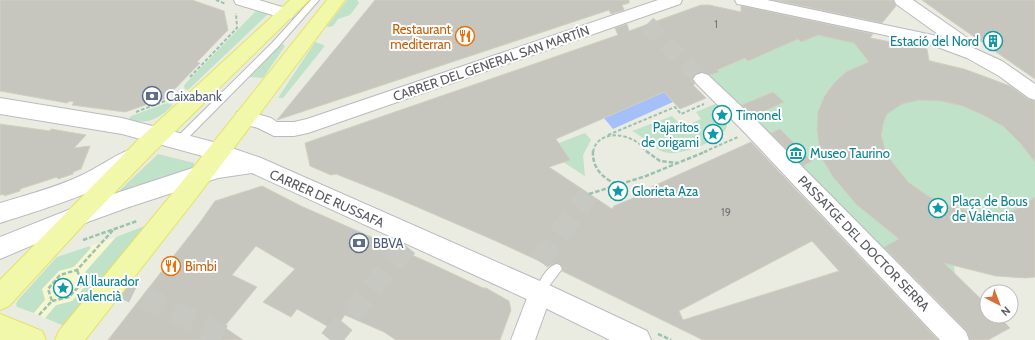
<svg xmlns="http://www.w3.org/2000/svg" width="1035" height="340" viewBox="0 0 1035 340" font-family="Cabin,sans-serif">
<style>
.green{fill:#bfe2c8}
.sand{fill:#f6f7d1}
.water{fill:#a5bff8}
.building{fill:#c7c6be;stroke:#d0cfc0;fill-rule:evenodd}
.lines{fill:none;stroke-linecap:round;stroke-linejoin:round}
.street-tunnel-far1{stroke:#c7c8c1;stroke-width:18;stroke-dasharray:18 9;stroke-linecap:butt}
.street-tunnel{stroke:#c7c8c1;stroke-width:22;stroke-dasharray:22 11;stroke-linecap:butt}
.lane-casing{stroke:#b9babf;stroke-width:2}
.street-casing{stroke:#b9babf;stroke-width:2}
.secondary-casing{stroke:#babbc2;stroke-width:2}
.primary-casing{stroke:#e6e260;stroke-width:2}
.path-far1{stroke:#9ac2ae;stroke-width:2;stroke-dasharray:3.5 2;stroke-linecap:butt}
.path{stroke:#9ac2ae;stroke-width:2.5;stroke-dasharray:4.5 2;stroke-linecap:butt}
.lane{fill:#fff;fill-rule:evenodd}
.street{fill:#fff;fill-rule:evenodd}
.secondary{fill:#fff;fill-rule:evenodd}
.primary{fill:#f2f8aa;fill-rule:evenodd}
.labels{text-anchor:middle;stroke-width:4;stroke-linejoin:round;paint-order:stroke}
.number-label{font-size:11px;fill:#757678}
.food-label{font-size:13px;fill:#c56008;stroke:#fff;text-anchor:end}
.culture-label{font-size:13px;fill:#0d838f;stroke:#fff;text-anchor:start}
.street-label{font-size:13px;fill:#5a5b61;stroke:#fff}
.service-label{font-size:13px;fill:#4e5e75;stroke:#fff;text-anchor:start}
</style>
<rect width="100%" height="100%" fill="#ebece1"/>
<!-- green -->
<g class="green">
<path d="M347,0H357L359,3L350,15L338,19L333,26L328,27L327,26Z"/>
<path d="M258,9L267,12V15L188,90L185,89L184,86L186,83Z"/>
<path d="M807,25L927,49L929,60L964,69L995,80L1035,102V277C1008,280 980,272 954,265L955,276L987,316L1003,331L936,272L916,283L709,75L718,72L717,70Z"/>
<path d="M315,42L324,45V47L283,98H278Z"/>
<path d="M282,44L285,46L263,78L250,77Z"/>
<path d="M167,103L173,105C157,120 149,124 128,120L131,116Z"/>
<path d="M715,104C721,110 727,116 727,125C726,140 681,155 669,153C653,151 645,137 632,131L672,116L683,127L701,119L696,112Z"/>
<path d="M585,133L591,140L583,155L585,176L563,162L559,143Z"/>
<path d="M158,154L194,163V166L190,169L137,187L134,185L132,189L122,192L120,190Z"/>
<path d="M150,224L67,323L62,325L45,318L56,305L72,301L89,282L85,272L116,237Z"/>
<path d="M90,246L91,248L74,267L59,271L45,300L34,313L17,307L16,304L18,300L57,257Z"/>
</g>
<!-- sand -->
<path class="sand" d="M116,237L85,272L89,282L72,301L56,305L45,318L34,313L45,300L42,289L59,271L74,267L91,248L90,246Z"/>
<!-- water -->
<path class="water" d="M664,92L673,102L613,129L604,118Z"/>
<!-- building -->
<g class="building">
<path d="M0,0H192L224,11L228,30L197,62L200,63L166,98L125,112L72,105L74,102L70,101L67,103L0,91Z"/>
<path d="M375,0H629V3L622,5L624,10L611,14L609,10L277,120Z"/>
<path d="M774,0H893L896,6L882,23Z"/>
<path d="M922,0H1035V79L947,18Z"/>
<path d="M701,5H709L741,12V6H743L873,34L870,38L927,49L929,61L964,69L1010,86L1028,99L1035,101V162L1021,144L1002,125H1001L983,115L963,106L941,101L919,100L902,104L887,114L884,121L881,135L885,149L889,158L908,182L928,196L942,203L971,212L992,214L1009,212L1021,207L1035,197V277L1026,278L996,276L944,263L987,305V316H998L1010,328L988,340H970L967,331L884,247L899,239L856,204L834,178L821,157L817,130L818,112L824,97L834,83L846,72L869,62L854,43L818,35L801,42L798,39L748,61L745,58L717,70L719,72L710,75L702,72L696,74L692,79L695,84L693,85L706,98L680,109L664,92L556,139L570,160L549,167L612,209L614,206L650,191L649,188L751,142L938,340H703L562,271L563,268L560,264L555,263L550,266L496,241L394,197L336,174L331,175L310,166L305,143L618,35L615,28L627,24L629,31ZM812,241L839,271L683,320L679,311Z"/>
<path d="M773,92L784,102L754,116L742,105Z"/>
<path d="M0,124L50,131L51,129L86,135L74,148L90,146L81,169L73,172V174L58,179L57,177L20,189V191L4,196V194L0,195Z"/>
<path d="M780,129L812,161L803,166L771,133Z"/>
<path d="M262,186L301,206L430,263L483,288H486L509,301L511,310L500,340H396L384,332L345,315L334,330L297,309L291,317L263,302L295,269L256,246L232,275L257,287L224,327L243,340H108L201,221L215,201Z"/>
</g>
<g class="lines">
<!-- street-tunnel-far1 -->
<path class="street-tunnel-far1" d="M647,24L702,79"/>
<!-- street-tunnel -->
<g class="street-tunnel">
<path d="M539,261L589,194"/>
<path d="M114,283L232,340"/>
<path d="M330,340L415,236"/>
</g>
<defs>
<g id="lane">
<path d="M311,0H319L278,47L182,144H176L174,141L176,138L272,43Z"/>
<path d="M556,264L560,265L562,269L549,286L544,297L540,298L536,297L534,293C539,283 545,268 556,264Z"/>
</g>
<g id="street">
<path d="M234,0H259L292,10L294,14L292,18L286,19L236,4Z"/>
<path d="M658,0H682L680,4L308,133L294,136H274L258,128L237,122L235,117L237,112L244,110L271,118L277,122H294L307,119Z"/>
<path d="M735,0H767L942,37L896,4L894,0H913L969,39L971,43L969,46L1002,61L1035,84V100L1029,98L999,76L967,58L932,45L743,5L737,4Z"/>
<path d="M702,73L708,75L761,125L966,332L969,340H940L747,135L696,83L693,79L696,75Z"/>
<path d="M540,282L548,285L552,293L535,340H511L532,285Z"/>
</g>
<g id="secondary">
<path d="M0,98L122,118L217,143L261,158L549,285L647,331L651,340H610L531,301L252,173L218,178L129,207L85,223L0,259V237L86,203L217,160L122,134L0,114Z"/>
<path d="M129,150L137,153L140,159C126,186 30,213 0,223V203C27,195 54,188 80,176C96,169 113,156 129,150Z"/>
</g>
<g id="primary">
<path d="M290,0H309L154,152L86,222L9,306L0,310V280L138,140Z"/>
<path d="M327,0H345L197,197L85,340H55L59,331L181,183Z"/>
<path d="M0,314L42,331L46,340H0Z"/>
</g>
</defs>
<!-- lane casing -->
<use href="#lane" class="lane-casing"/>
<!-- street casing -->
<use href="#street" class="street-casing"/>
<!-- secondary casing -->
<use href="#secondary" class="secondary-casing"/>
<!-- primary casing -->
<use href="#primary" class="primary-casing"/>
<!-- path-far1 -->
<g class="path-far1">
<path d="M216,0L226,4"/>
<path d="M190,77L237,28L236,13"/>
<path d="M136,112L165,101"/>
<path d="M608,135L675,107L681,114L704,104"/>
<path d="M593,152C597,131 624,132 638,143C642,145 644,149 647,152"/>
<path d="M704,152L738,137"/>
</g>
<!-- path -->
<g class="path">
<path d="M593,151C592,170 605,180 621,186"/>
<path d="M646,151L660,161L678,163"/>
<path d="M589,194L646,176L707,151"/>
<path d="M83,240L137,221"/>
<path d="M52,301L69,297L82,283L77,270"/>
<path d="M39,315L52,301L48,289L60,275L77,270L114,229"/>
<path d="M658,334L671,340"/>
</g>
<!-- lane -->
<use href="#lane" class="lane"/>
<!-- street -->
<use href="#street" class="street"/>
<!-- secondary -->
<use href="#secondary" class="secondary"/>
<!-- primary -->
<use href="#primary" class="primary"/>
</g>
<!-- icons -->
<defs>
<symbol id="restaurant-ring" viewBox="-11 -11 22 22"><circle r="9.5" fill="#fff" stroke="#e8710a" stroke-width="1.5"/><path d="M-5-6h1v4h1v-4h1v4h1v-4h1v5L-1.5 .5V6h-2V.5L-5-1ZM5-6V6H3V1.5H1.5Q1.5-4 5-6Z" fill="#e8710a"/></symbol>
<symbol id="building-ring" viewBox="-11 -11 22 22"><circle r="9.5" fill="#fff" stroke="#0f9aa8" stroke-width="1.5"/><path d="M-4-6H4V6H1V3H-1V6H-4ZM-2.5-4.3h1.7v1.8h-1.7ZM.8-4.3h1.7v1.8H.8ZM-2.5-1h1.7V.8h-1.7ZM.8-1h1.7V.8H.8Z" fill="#0f9aa8"/></symbol>
<symbol id="bank-ring" viewBox="-11 -11 22 22"><circle r="9.5" fill="#fff" stroke="#5c6f8a" stroke-width="1.5"/><path d="M-6-4H6V4H-6ZM0-2.3a2.3 2.3 0 1 0 0 4.6a2.3 2.3 0 1 0 0-4.6Z" fill="#5c6f8a"/></symbol>
<symbol id="sight-ring" viewBox="-11 -11 22 22"><circle r="9.5" fill="#fff" stroke="#0f9aa8" stroke-width="1.5"/><path d="M0-6L1.8-2.2L6-1.7L2.9 1.2L3.7 5.4L0 3.3L-3.7 5.4L-2.9 1.2L-6-1.7L-1.8-2.2Z" fill="#0f9aa8"/></symbol>
<symbol id="museum-ring" viewBox="-11 -11 22 22"><circle r="9.5" fill="#fff" stroke="#0f9aa8" stroke-width="1.5"/><path d="M0-6L6-3V-2H-6V-3ZM-5-1h2V3h-2ZM-1-1h2V3h-2ZM3-1h2V3H3ZM-6 4H6V6H-6Z" fill="#0f9aa8"/></symbol>
</defs>
<g fill-rule="evenodd">
<use href="#restaurant-ring" x="454" y="25" width="22" height="22"/>
<use href="#building-ring" x="982" y="30" width="22" height="22"/>
<use href="#bank-ring" x="141" y="85" width="22" height="22"/>
<use href="#sight-ring" x="711" y="104" width="22" height="22"/>
<use href="#sight-ring" x="702" y="123" width="22" height="22"/>
<use href="#museum-ring" x="785" y="142" width="22" height="22"/>
<use href="#sight-ring" x="607" y="180" width="22" height="22"/>
<use href="#sight-ring" x="927" y="197" width="22" height="22"/>
<use href="#bank-ring" x="348" y="232" width="22" height="22"/>
<use href="#restaurant-ring" x="160" y="255" width="22" height="22"/>
<use href="#sight-ring" x="52" y="277" width="22" height="22"/>
</g>
<g class="labels">
<!-- number labels -->
<g class="number-label">
<text x="716" y="28">1</text>
<text x="726" y="216">19</text>
</g>
<!-- food labels -->
<g class="food-label">
<text x="451" y="34">Restaurant<tspan x="451" dy="15">mediterran</tspan></text>
<text x="185" y="271" text-anchor="start">Bimbi</text>
</g>
<!-- culture labels -->
<g class="culture-label">
<text x="979" y="46" text-anchor="end">Estació del Nord</text>
<text x="736" y="120">Timonel</text>
<text x="699" y="132" text-anchor="end">Pajaritos<tspan x="699" dy="15">de origami</tspan></text>
<text x="810" y="158">Museo Taurino</text>
<text x="632" y="196">Glorieta Aza</text>
<text x="952" y="206">Plaça de Bous<tspan x="952" dy="15">de València</tspan></text>
<text x="77" y="286">Al llaurador<tspan x="77" dy="15">valencià</tspan></text>
</g>
<!-- street labels -->
<g class="street-label">
<text transform="translate(491 63) rotate(-19)" y="5">CARRER DEL GENERAL SAN MARTÍN</text>
<text transform="translate(327 198) rotate(24)" y="5">CARRER DE RUSSAFA</text>
<text transform="translate(864 243) rotate(46)" y="5">PASSATGE DEL DOCTOR SERRA</text>
</g>
<!-- service labels -->
<g class="service-label">
<text x="166" y="101">Caixabank</text>
<text x="373" y="248">BBVA</text>
</g>
</g>
<!-- north arrow -->
<g transform="translate(999 304) rotate(138)"><circle r="19" fill="#ffffff" stroke="#bdbdc0"/>
<path d="M0-3L7 15L0 10L-7 15Z" fill="#db6d38"/>
<text y="-6" font-size="11" font-weight="bold" text-anchor="middle" fill="#5a5b61">N</text>
</g>
</svg>
